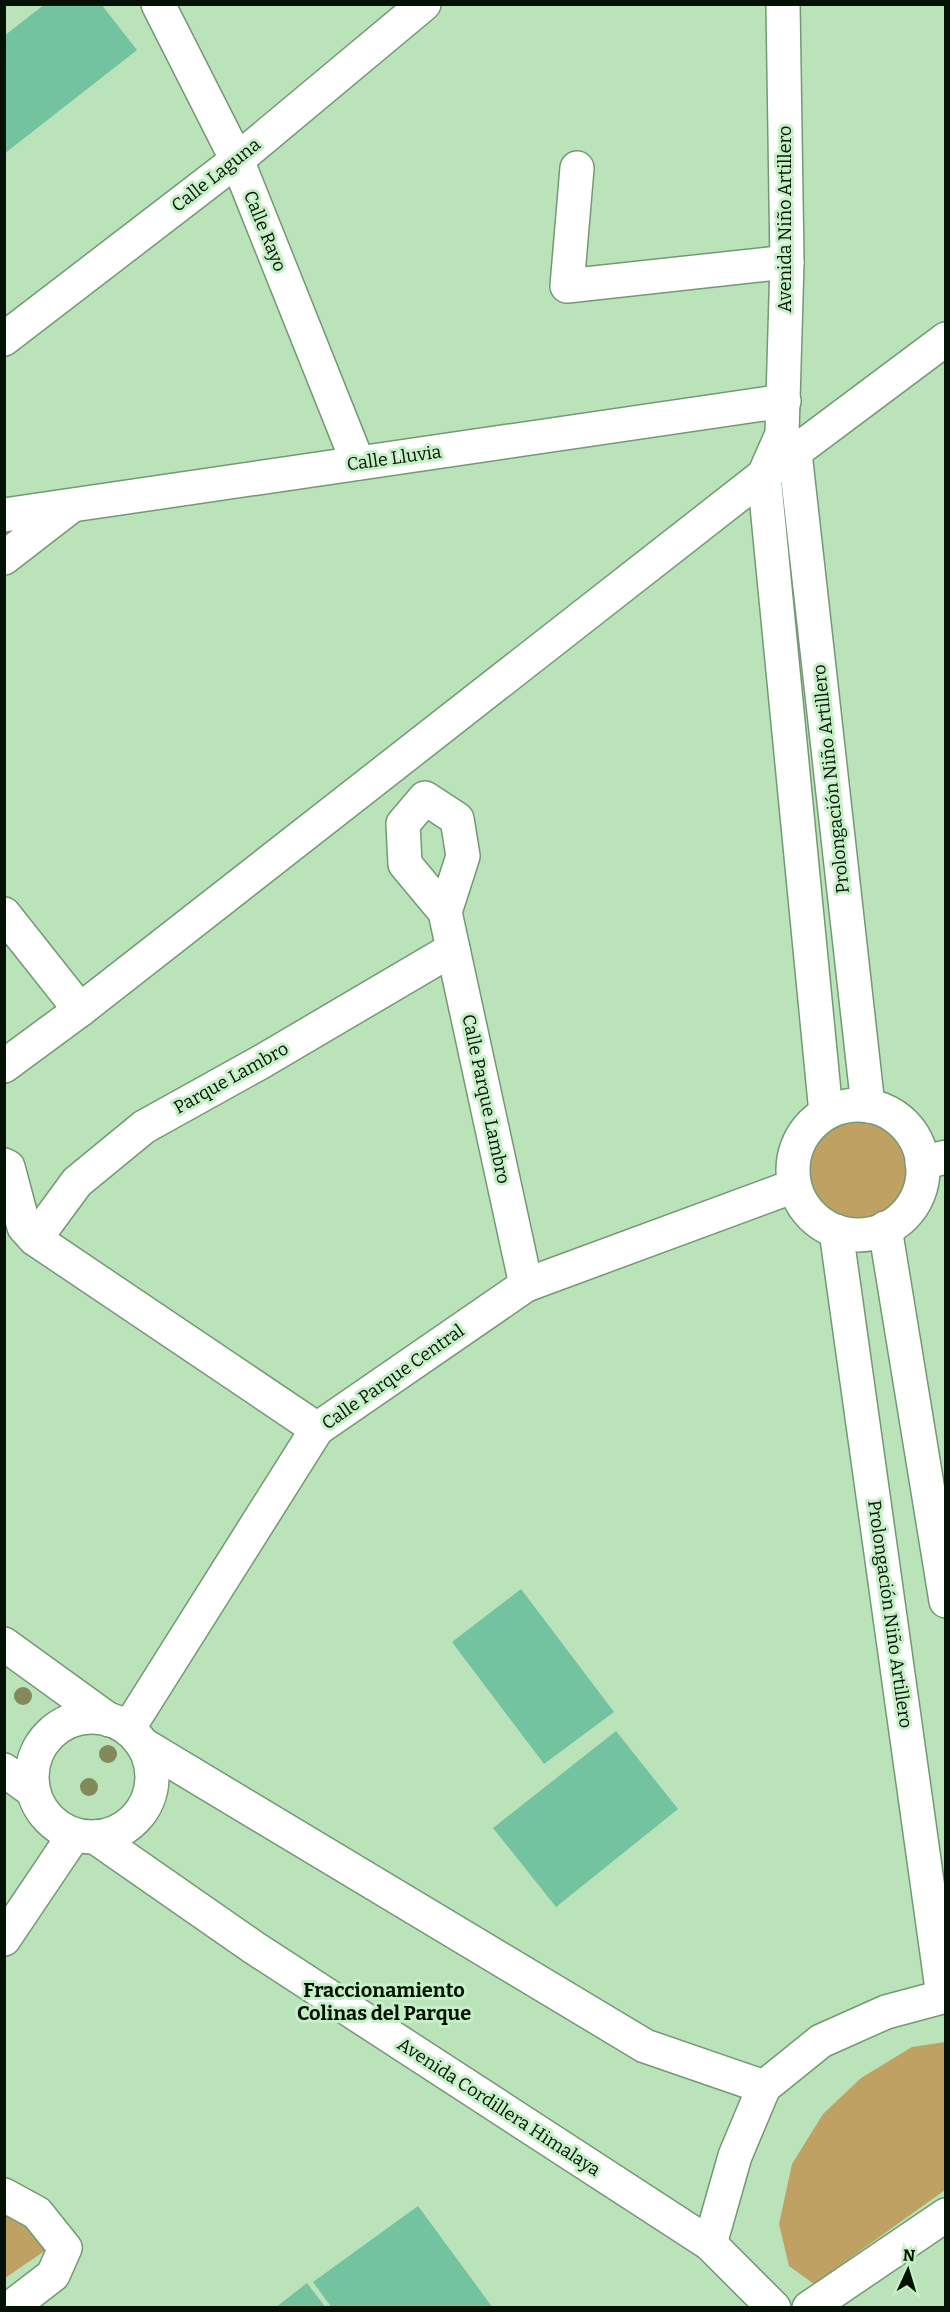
<svg xmlns="http://www.w3.org/2000/svg" width="950" height="2312" viewBox="0 0 950 2312" font-family="Bitter,serif">
<style>
.green{fill:#bfa164}
.building{fill:#73c2a0}
.lines{fill:none;stroke-linecap:round;stroke-linejoin:round}
.street-casing{stroke:#739973;stroke-width:36}
.secondary-casing{stroke:#739973;stroke-width:36}
.street{stroke:#fff;stroke-width:33}
.secondary{stroke:#fff;stroke-width:33}
.tree{fill:#838959}
.labels{text-anchor:middle;stroke-width:6;stroke-linejoin:round;paint-order:stroke}
.street-label{font-size:18px;fill:#041205;stroke:#c6f0c6}
.neighbourhood-label{font-size:20px;font-weight:bold;fill:#041205;stroke:#c6f0c6}
</style>
<rect width="100%" height="100%" fill="#bae3b9"/>
<!-- green -->
<g class="green">
<circle cx="857" cy="1170" r="65"/>
<path d="M945,2042V2190L814,2284L789,2266L779,2224L792,2164L823,2114L861,2078L912,2047Z"/>
<path d="M4,2214L55,2244L5,2278H4Z"/>
</g>
<!-- building -->
<g class="building">
<path d="M45,4H101L137,50L4,154V36Z"/>
<path d="M521,1589L614,1712L544,1764L452,1642Z"/>
<path d="M616,1731L678,1809L556,1907L493,1828Z"/>
<path d="M418,2206L493,2308H332L313,2282Z"/>
<path d="M307,2283L326,2308H275Z"/>
</g>
<g class="lines">
<defs>
<g id="street">
<path d="M158,4L237,160L358,463"/>
<path d="M577,168L567,286L787,262"/>
<path d="M4,339L237,160L424,4"/>
<path d="M4,515L784,401"/>
<path d="M4,558L70,507"/>
<path d="M445,912L463,856L457,819L425,798L403,824L405,864L445,912L526,1285"/>
<path d="M4,914L80,1010"/>
<path d="M4,1066L80,1010L764,475L946,339"/>
<path d="M922,1163L946,1157"/>
<path d="M4,1165L8,1167L24,1227L35,1239L317,1429"/>
<path d="M35,1239L77,1182L144,1127L261,1062L453,949"/>
<path d="M128,1729L317,1429L526,1285L794,1186"/>
<path d="M4,1939L74,1835"/>
<path d="M4,2195L37,2213L65,2248L53,2275L10,2308"/>
</g>
<g id="secondary">
<path d="M783,4L787,262L782,434L764,475L826,1113"/>
<path d="M782,434L795,453L868,1106"/>
<circle cx="858" cy="1170" r="65"/>
<path d="M885,1228L946,1601"/>
<path d="M836,1231L943,1996"/>
<path d="M4,1644L109,1720"/>
<circle cx="92" cy="1777" r="60"/>
<path d="M142,1744L645,2046L764,2087"/>
<path d="M4,1770L33,1791"/>
<path d="M95,1837L253,1947L710,2244L774,2308"/>
<path d="M710,2244L735,2156L764,2087L821,2041L886,2012L946,1996"/>
<path d="M809,2308L946,2215"/>
</g>
</defs>
<!-- street casing -->
<use href="#street" class="street-casing"/>
<!-- secondary casing -->
<use href="#secondary" class="secondary-casing"/>
<!-- street -->
<use href="#street" class="street"/>
<!-- secondary -->
<use href="#secondary" class="secondary"/>
</g>
<!-- trees -->
<g class="tree">
<circle cx="23" cy="1696" r="9"/>
<circle cx="108" cy="1754" r="9"/>
<circle cx="89" cy="1787" r="9"/>
</g>
<g class="labels">
<!-- street labels -->
<g class="street-label">
<text transform="translate(216 175) rotate(-38)" y="6">Calle Laguna</text>
<text transform="translate(785 219) rotate(-90)" y="6">Avenida Niño Artillero</text>
<text transform="translate(265 231) rotate(68)" y="6">Calle Rayo</text>
<text transform="translate(394 458) rotate(-8)" y="6">Calle Lluvia</text>
<text transform="translate(831 779) rotate(-96)" y="6">Prolongación Niño Artillero</text>
<text transform="translate(231 1078) rotate(-29)" y="6">Parque Lambro</text>
<text transform="translate(486 1099) rotate(78)" y="6">Calle Parque Lambro</text>
<text transform="translate(393 1377) rotate(-35)" y="6">Calle Parque Central</text>
<text transform="translate(890 1614) rotate(82)" y="6">Prolongación Niño Artillero</text>
<text transform="translate(499 2107) rotate(33)" y="6">Avenida Cordillera Himalaya</text>
</g>
<!-- neighbourhood labels -->
<g class="neighbourhood-label">
<text x="384" y="1997">Fraccionamiento<tspan x="384" dy="23">Colinas del Parque</tspan></text>
</g>
</g>
<!-- border -->
<rect width="950" height="2312" fill="none" stroke="#041205" stroke-width="12"/>
<!-- north arrow -->
<g transform="translate(908 2270) rotate(4)" stroke="#c6f0c6" stroke-width="4.5" paint-order="stroke">
<path d="M0-4.5L10 22L0 15L-10 22Z" fill="#041205"/>
<text y="-9" font-size="16" font-weight="bold" text-anchor="middle" fill="#041205">N</text>
</g>
</svg>
